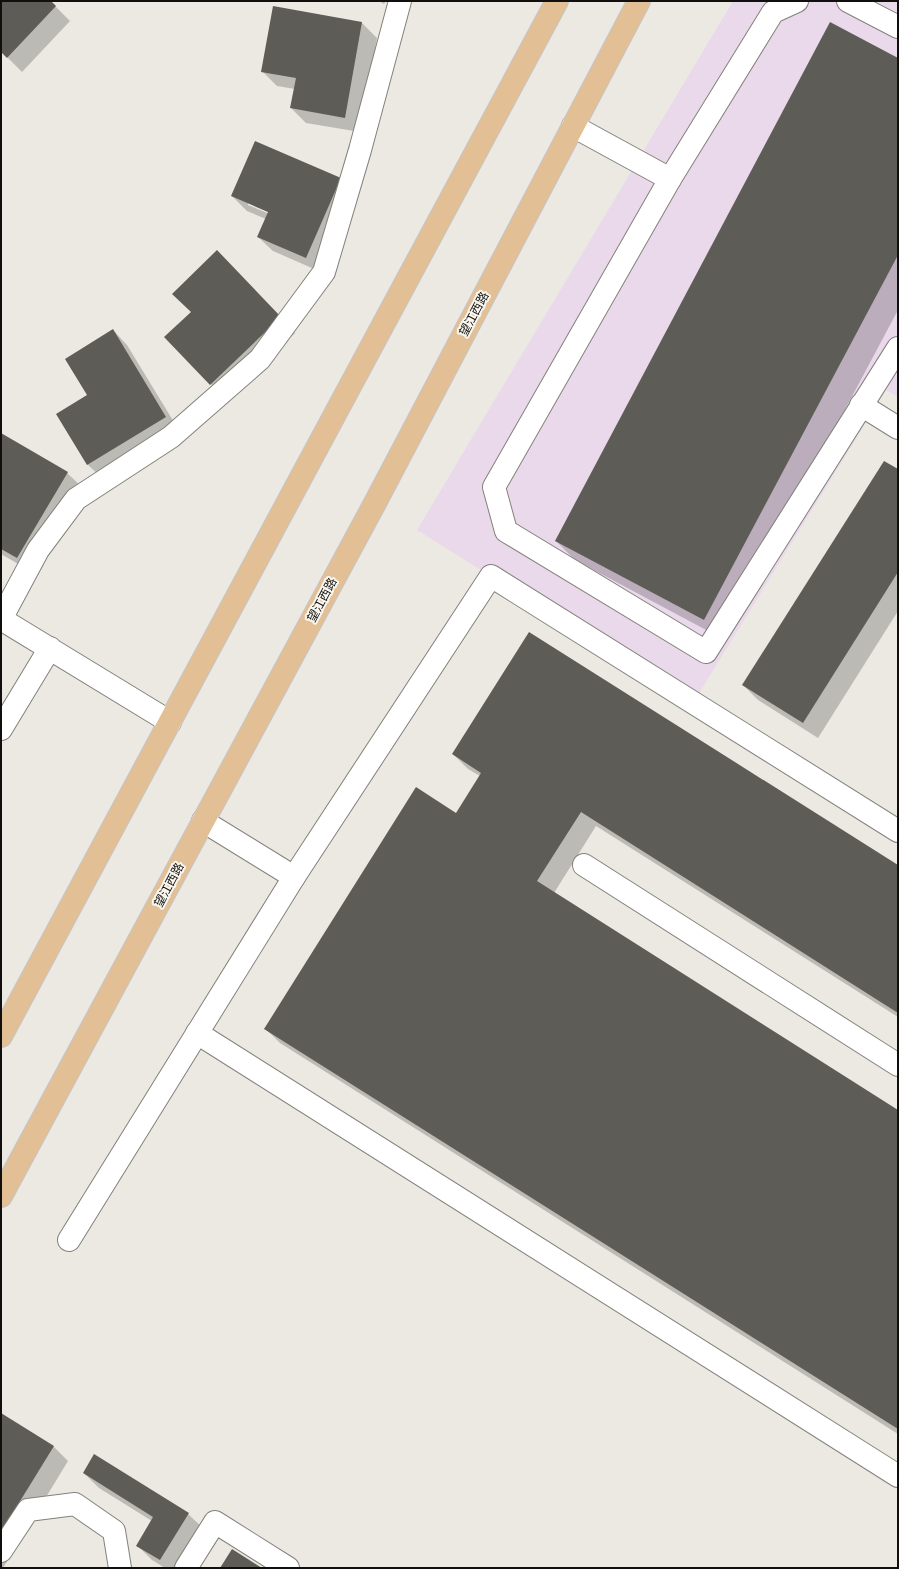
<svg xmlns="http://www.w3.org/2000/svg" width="899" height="1569" viewBox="0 0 899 1569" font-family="'Asap Condensed','Noto Sans SC',sans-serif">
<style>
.commercial{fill:#ead9ea}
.shadow{fill:#0003;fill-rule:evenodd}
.building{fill:#5e5c56}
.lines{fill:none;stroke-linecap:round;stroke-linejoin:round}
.minor-casing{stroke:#83817b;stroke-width:24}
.major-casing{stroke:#c6c5c5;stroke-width:24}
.minor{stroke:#fff;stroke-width:22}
.major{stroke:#e2bf95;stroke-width:22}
.labels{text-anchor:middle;stroke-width:4;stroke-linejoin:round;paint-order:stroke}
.street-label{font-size:12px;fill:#100f0d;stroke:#f8f6ef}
</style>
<rect width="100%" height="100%" fill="#ebe9e2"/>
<!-- commercial -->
<path class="commercial" d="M733,1H898V397L886,390L693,703L417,530Z"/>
<!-- shadow -->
<g class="shadow">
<path d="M1,1H50L70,21L22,72L1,51Z"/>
<path d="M379,1H386L384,4Z"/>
<path d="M362,23L377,38L360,132L306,123L291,108L295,89L277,86L262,71Z"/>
<path d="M898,60V310L723,639L575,560L556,541Z"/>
<path d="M341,179L321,272L273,251L258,237L266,219L247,211L232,196ZM248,203L273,214L272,215L248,205Z"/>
<path d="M232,267L295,333L225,399L211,384Z"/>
<path d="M113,330L127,345L180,432L103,479L88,465V395Z"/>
<path d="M1,434L67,473L82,487L32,572L1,554Z"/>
<path d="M898,470V611L818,738L758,700L743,685Z"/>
<path d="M453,754L898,866V1017L596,826L554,893L898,1111V1434L280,1043L265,1028L456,814L480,776L468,769Z"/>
<path d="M1,1414L53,1446L68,1461L3,1568H1Z"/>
<path d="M84,1473L188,1514L203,1528L179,1568H165L152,1560L137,1545L152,1521L99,1488Z"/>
</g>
<!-- building -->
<g class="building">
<path d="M1,1H51L56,6L7,58L1,52Z"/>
<path d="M273,6L362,22L345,118L290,108L296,78L261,72Z"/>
<path d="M830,22L898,58V255L704,620L555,541Z"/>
<path d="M255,141L341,178L306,258L257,237L268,212L231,196Z"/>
<path d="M217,250L281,317L210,385L164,337L191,312L172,294Z"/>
<path d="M113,329L166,417L87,465L56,414L87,395L65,359Z"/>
<path d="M1,433L68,472L17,558L1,549Z"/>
<path d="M884,461L898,469V572L803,723L742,685Z"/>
<path d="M529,632L898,865V1013L581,812L537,881L898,1110V1429L264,1029L416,787L456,813L481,773L452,754Z"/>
<path d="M1,1413L54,1446L1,1532Z"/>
<path d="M94,1454L189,1513L160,1560L136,1546L153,1517L83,1473Z"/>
<path d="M232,1549L262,1568H220Z"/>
</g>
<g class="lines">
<defs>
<g id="minor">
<path d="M848,1L898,27"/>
<path d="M573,126L670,179L494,487L506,531L706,652L898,348"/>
<path d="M670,179L773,12L797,1"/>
<path d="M861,405L898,428"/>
<path d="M1,619L38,550L76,499L171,437L260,359L324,272L360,150L400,1"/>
<path d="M1,619L170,722"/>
<path d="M1,729L50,648"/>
<path d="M203,821L294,877"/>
<path d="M584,865L898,1065"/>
<path d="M197,1033L898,1476"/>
<path d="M69,1240L294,877L491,576L898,831"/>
<path d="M1,1551L28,1510L75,1504L114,1531L120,1568"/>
<path d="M186,1568L215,1522L288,1568"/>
</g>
<g id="major">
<path d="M1,1036L557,1"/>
<path d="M1,1196L375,503L639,1"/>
</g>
</defs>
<!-- minor casing -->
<use href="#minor" class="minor-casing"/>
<!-- major casing -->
<use href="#major" class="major-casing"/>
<!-- minor -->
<use href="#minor" class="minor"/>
<!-- major -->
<use href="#major" class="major"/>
</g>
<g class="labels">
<!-- street labels -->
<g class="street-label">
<text transform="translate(474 314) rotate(-62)" y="4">望江西路</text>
<text transform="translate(322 600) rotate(-62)" y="4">望江西路</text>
<text transform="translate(169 885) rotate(-62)" y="4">望江西路</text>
</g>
</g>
<!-- border -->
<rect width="899" height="1569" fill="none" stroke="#100f0d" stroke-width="4"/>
</svg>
